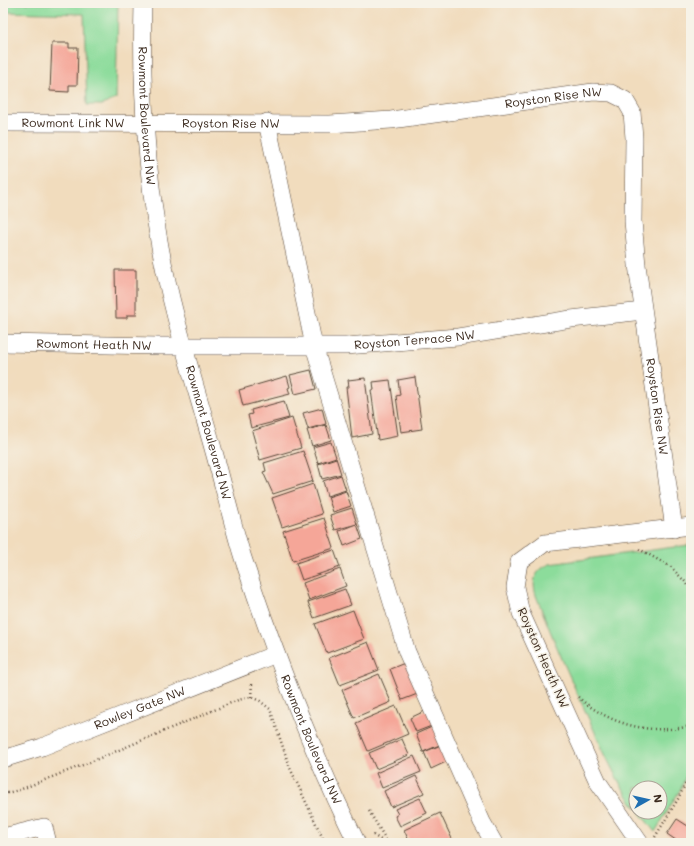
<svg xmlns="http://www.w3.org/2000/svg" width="694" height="846" viewBox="0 0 694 846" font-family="Mali,sans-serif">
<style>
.green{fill:#8cdc9b;stroke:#64835c}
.building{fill:#f5a698}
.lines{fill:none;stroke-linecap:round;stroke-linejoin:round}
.minor-casing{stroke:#564536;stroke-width:18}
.path{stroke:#564536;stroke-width:2.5;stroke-dasharray:1 3;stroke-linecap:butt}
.minor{stroke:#fff;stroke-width:17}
.labels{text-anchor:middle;stroke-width:3.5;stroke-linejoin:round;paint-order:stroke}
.street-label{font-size:12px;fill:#3b2a1e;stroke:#f7f3e8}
</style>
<rect width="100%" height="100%" fill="#f7f3e8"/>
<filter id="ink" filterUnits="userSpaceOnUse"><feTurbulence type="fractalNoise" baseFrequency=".025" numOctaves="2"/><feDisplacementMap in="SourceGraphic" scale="8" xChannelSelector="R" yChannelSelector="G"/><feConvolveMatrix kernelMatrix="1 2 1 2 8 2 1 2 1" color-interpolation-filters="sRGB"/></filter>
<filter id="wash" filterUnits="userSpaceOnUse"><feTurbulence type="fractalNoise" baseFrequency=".012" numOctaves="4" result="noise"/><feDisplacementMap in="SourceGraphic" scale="16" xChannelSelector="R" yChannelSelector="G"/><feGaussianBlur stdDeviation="0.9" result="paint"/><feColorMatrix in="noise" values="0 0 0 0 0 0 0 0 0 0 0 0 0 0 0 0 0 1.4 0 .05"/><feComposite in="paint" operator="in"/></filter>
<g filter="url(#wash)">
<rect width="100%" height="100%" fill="#f1dcbd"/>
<!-- green -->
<g class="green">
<path d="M3,3H118L116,99L102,105H87L84,14L3,12Z"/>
<path d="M689,545L691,559V765L680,790L655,832L639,812H660V788H636V808C618,784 605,755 593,728C573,685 554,642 537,598C531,583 534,570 550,564Z"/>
</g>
<g id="blocks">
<!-- building -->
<g class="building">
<path d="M52,43H69V48H78L77,85H69V92L50,91Z"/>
<path d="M115,270H136V315H127V318H116Z"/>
<path d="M311,370L316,389L295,394L290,375Z"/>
<path d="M287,376L290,387L288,388L290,394L243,406L239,390Z"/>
<path d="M415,377L422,429L401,432L396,396L400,395L398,380Z"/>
<path d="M365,378L372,434L352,438L346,387H349L348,380Z"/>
<path d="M390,380L398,436L378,440L371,390H374L373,382Z"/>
<path d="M284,401L289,418L251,428L248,415L252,414L251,410Z"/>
<path d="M322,408L326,424L308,429L303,413Z"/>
<path d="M292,418L301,448L260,460L252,431Z"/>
<path d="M326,425L331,440L312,446L307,430Z"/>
<path d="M331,442L336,457L318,463L313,447Z"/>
<path d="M303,451L313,481L273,494L263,472L266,471L264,463Z"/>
<path d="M336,458L341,474L322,479L318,464Z"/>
<path d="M341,475L346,490L327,496L323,481Z"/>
<path d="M313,484L322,514L282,527L272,498Z"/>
<path d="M346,491L351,506L333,512L328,497Z"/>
<path d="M352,508L357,524L335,530L330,515Z"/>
<path d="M324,518L334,548L293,561L283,531Z"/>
<path d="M357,524L362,539L344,546L339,531Z"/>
<path d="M334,550L340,567L302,580L296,563Z"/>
<path d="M340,569L346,586L309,600L303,583Z"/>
<path d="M345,589L351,605L314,618L308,602Z"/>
<path d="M353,610L364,639L327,653L315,624Z"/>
<path d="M368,642L379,670L340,685L329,658Z"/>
<path d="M407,662L420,693L402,700L390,669Z"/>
<path d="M379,674L391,702L354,718L342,690Z"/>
<path d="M396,706L408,734L368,751L356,723Z"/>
<path d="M427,710L434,725L416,732L410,718Z"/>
<path d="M434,726L442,744L423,752L416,734Z"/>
<path d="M402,739L409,755L376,769L369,753Z"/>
<path d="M441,745L448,761L431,769L424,752Z"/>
<path d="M414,756L421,772L382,788L376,773Z"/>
<path d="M416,776L424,793L391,807L384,791Z"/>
<path d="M420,798L427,813L400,826L395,816L398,814L395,809Z"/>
<path d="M440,813L453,841L448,843H410L404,830Z"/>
<path d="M677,819L691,828V843H680L667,834Z"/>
</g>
</g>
</g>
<g filter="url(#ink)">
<use href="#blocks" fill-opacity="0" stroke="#564536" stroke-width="1"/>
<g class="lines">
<defs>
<g id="minor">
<path id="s1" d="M143,3C141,81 145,158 158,235C170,308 194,380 214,452C224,487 232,523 243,558C275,655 311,751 357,843"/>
<path d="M267,122L314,346L407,652L482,822L494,843"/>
<path id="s2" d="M3,123L330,124L391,120L593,92L611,93L625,100L632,112L634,138L633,221L637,265L674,529"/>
<path id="s3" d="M3,343L159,346H346L458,337L571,319L643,311"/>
<path id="s4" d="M3,759L42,747L276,654"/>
<path d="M3,837L44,827L48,843"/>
<path d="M640,843L598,782L521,613L515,587L519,562L545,543L691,526"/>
</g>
</defs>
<!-- minor casing -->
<use href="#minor" class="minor-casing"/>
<!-- path -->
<g class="path">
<path d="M639,549L671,567L691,588"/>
<path d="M251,697L252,683"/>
<path d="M578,697C610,725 649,735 691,726"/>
<path d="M3,794L19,790L88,763L238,700L251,697L260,701L270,709L290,768L325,843"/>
<path d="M369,811L388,843"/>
<path d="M373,835L386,843"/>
<path d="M655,837L678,799L691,773"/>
</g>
<!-- minor -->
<use href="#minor" class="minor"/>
</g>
</g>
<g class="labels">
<!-- street labels -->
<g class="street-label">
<text dy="4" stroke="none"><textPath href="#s2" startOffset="552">Royston Rise NW</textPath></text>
<text dy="4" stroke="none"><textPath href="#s1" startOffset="113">Rowmont Boulevard NW</textPath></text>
<text dy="4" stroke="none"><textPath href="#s2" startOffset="70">Rowmont Link NW</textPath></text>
<text dy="4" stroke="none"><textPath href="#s2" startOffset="228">Royston Rise NW</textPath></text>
<text dy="4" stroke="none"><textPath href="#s3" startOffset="412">Royston Terrace NW</textPath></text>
<text dy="4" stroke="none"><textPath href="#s3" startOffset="91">Rowmont Heath NW</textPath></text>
<text dy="4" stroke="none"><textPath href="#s2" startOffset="936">Royston Rise NW</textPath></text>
<text dy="4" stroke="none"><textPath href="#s1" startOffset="437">Rowmont Boulevard NW</textPath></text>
<text transform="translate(543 658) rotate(66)" y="4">Royston Heath NW</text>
<text dy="4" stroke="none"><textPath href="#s4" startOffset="146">Rowley Gate NW</textPath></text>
<text dy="4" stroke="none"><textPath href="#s1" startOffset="761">Rowmont Boulevard NW</textPath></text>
</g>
</g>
<!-- margin -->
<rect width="694" height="846" fill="none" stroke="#f7f3e8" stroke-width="16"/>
<!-- north arrow -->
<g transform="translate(648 800) rotate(82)"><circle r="19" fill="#f7f3e8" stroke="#aca397"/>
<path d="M0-3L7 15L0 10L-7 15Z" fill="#1f6fb2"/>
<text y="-6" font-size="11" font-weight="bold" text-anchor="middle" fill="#3b2a1e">N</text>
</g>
</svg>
